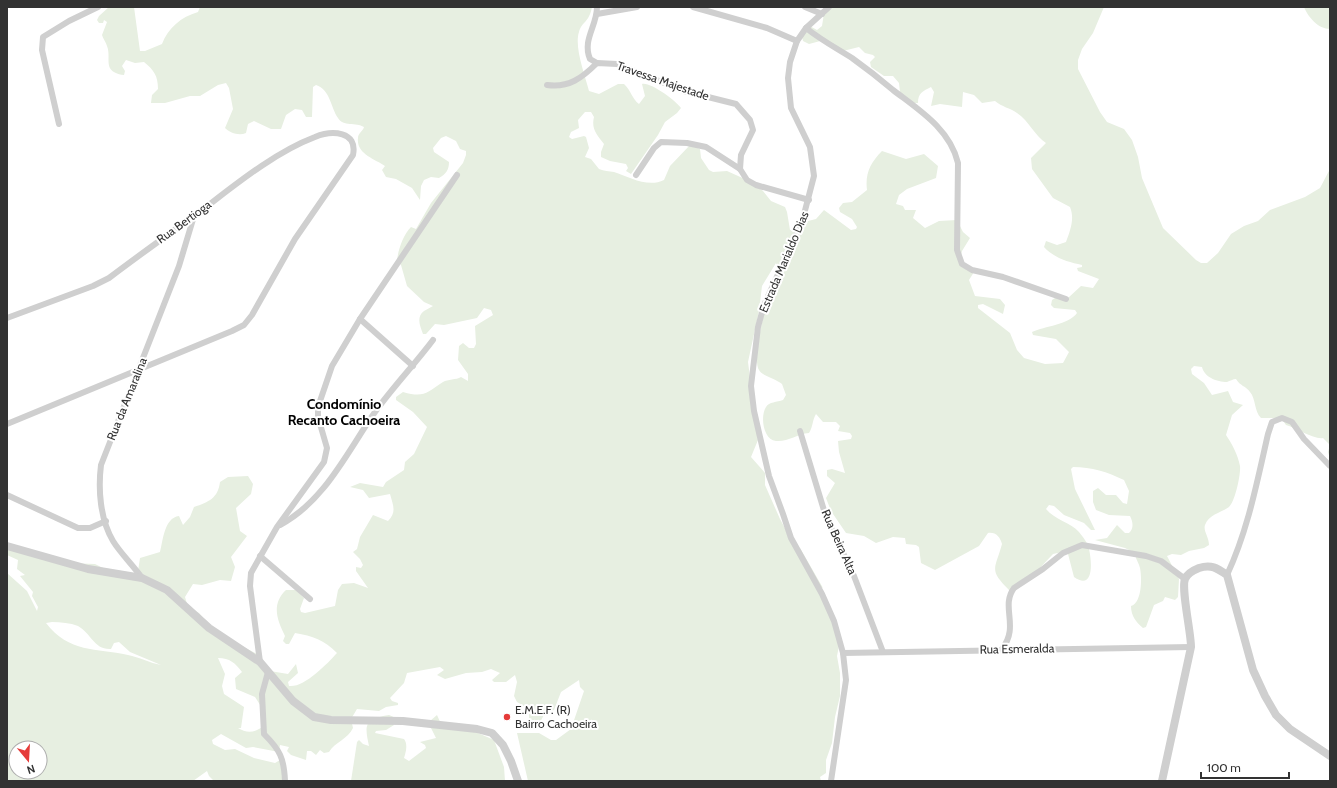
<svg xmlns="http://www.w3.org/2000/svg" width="1337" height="788" viewBox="0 0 1337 788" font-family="Cabin,sans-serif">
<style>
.green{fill:#e7efe1;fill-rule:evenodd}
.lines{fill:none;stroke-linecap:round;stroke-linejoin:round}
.minor{stroke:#cfcfcf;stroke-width:6}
.tertiary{stroke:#cfcfcf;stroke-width:8}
.poi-dot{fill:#e53b39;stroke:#fff;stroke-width:1.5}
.labels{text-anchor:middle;stroke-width:4;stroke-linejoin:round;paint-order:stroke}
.street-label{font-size:12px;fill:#323232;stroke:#fff}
.poi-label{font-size:12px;fill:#323232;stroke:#fff;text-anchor:start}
.quarter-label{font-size:14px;font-weight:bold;fill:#000;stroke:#fff}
</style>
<rect width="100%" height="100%" fill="#fff"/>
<!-- green -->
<g class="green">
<path d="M109,7H134L140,51H145L162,44C168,28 181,17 198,12L200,7H592C589,23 582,21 579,32C574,47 585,75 589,91L599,94L618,84H624C631,90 632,99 639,104L645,96L642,84C651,82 676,101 681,108L677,113L665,122L658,135L631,174L626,171L628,168L626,164L610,161L601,157V152L604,144C597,135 591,129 594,117L591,112H585L578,120L579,128L571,132L569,137L572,139L584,136L586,137L589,148L585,157L591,159L599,169C604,171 609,171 614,172C629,177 648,188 664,180L670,166L690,145L700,149L701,158L709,170L713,172L727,171L747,180L763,191L771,201L785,207L787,212L790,230L795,231L804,222L816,219L824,210L851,230L856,229L857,227L852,219L840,212L839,208L843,203L852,202L867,190C865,174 870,163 882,151L906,159L924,154L938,166L936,178L907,189L899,195L896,204L903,206L905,210H916L913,218L925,228L939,221L957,220L963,232L970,238L962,251L960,260L974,272L969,280L975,296L1000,299L1005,305L1003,314L983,304L978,305V308L1010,333L1017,350L1024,358L1045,364L1063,363L1069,352L1056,339L1033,335L1032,332C1045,326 1068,325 1077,313L1075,310L1054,308L1051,305L1052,300L1055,298H1068L1081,286L1093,288L1099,279L1078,271L1077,268L1082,267V265C1068,262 1054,258 1044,247L1046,241L1057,245L1066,242C1070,231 1075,219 1070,207L1053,198L1032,169L1031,158L1046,143C1035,136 1029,121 1017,113C1010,108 1002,107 995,101L982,103L974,95L963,92L962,107L940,104L931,106L934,92L931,87C923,91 918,93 918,103H913L900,92L899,83L893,76H884L871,67L870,62L875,57L873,55L865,53L859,47L843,51L824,40L809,44L803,41L801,33L808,25L817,30L822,26L825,7H1104L1093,33L1082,49L1078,60V69L1100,112L1107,122L1124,129L1132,140L1138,157L1142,178L1163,228L1196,260L1201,263H1207L1218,253L1231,234L1244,226L1258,221L1270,210L1305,197L1320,188L1330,169V459L1328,452L1330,445L1323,438C1315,440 1296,428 1286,425L1281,418H1261C1254,411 1256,399 1250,392C1246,386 1240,386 1236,379C1233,379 1230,381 1227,382C1217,382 1204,377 1202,367L1194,366L1191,369L1192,374L1204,383L1212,395L1228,391L1233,402L1243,405L1232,415L1226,435C1232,444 1238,455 1240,466C1241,474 1235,502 1229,507C1221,513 1209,514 1205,525C1203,531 1209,537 1209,545L1204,548L1189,551L1181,555L1172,554L1167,556L1179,579L1178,597L1175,600L1165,597L1163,601L1154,605L1146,627L1143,628C1136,622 1131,616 1131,606C1142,603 1142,578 1140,568C1139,563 1135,558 1135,553L1125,548L1095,540L1107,538L1117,525L1125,533H1129C1134,528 1133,522 1130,516L1109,515L1096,510L1093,502V491L1098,488L1106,495H1116L1123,503L1127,504L1129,491L1124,480C1107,472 1092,467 1073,467L1071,469L1075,489L1095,530H1091L1084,523L1064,515L1054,506L1049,505L1046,509C1055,520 1070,522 1079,532C1083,537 1088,543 1089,549C1092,562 1094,591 1074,577L1068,554L1062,552L1053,554L1038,570L1010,591C988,569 995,570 1002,544C1000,537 996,532 988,533L979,546L935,570L921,563L919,547L916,545L906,544L905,538L893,537L876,543L864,536L846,533L831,511L826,498L835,483L827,476V470L832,469L845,473L839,452L838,441L851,439L852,436L850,433L838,431L840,426L836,422H823L816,414C812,421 813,427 809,433C797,434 788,442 776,441C763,440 760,416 766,407C769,402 777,402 783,400L786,395L782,384C776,379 762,376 759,370C750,355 772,285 777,267L776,263L762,286L759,311L748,362L758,440L751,457L765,473V485L780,519L794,545L800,548L823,588L821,587L833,619L839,646L837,656L840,673V696L835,717L832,743L826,760V773L820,777L821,781H528L517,733H539L551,740H556L571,729L584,691L580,687L579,680L561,692L554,710L545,713L539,724L533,727L529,724V709L517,702L514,696L517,682L515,675L506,682H494L492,680L500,673L491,669L482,672L466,673L445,679L437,675L444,670L440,667L407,673L404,683L390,698L392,701L398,703V705L386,707L379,711L357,709L351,719L353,728C348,739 335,742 329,752L324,753L320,750L316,755L311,751H307L306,760L291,755L287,751L289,747L280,745L279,752L253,747L246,748L221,734L212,740L213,744L225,750L235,749L254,758L275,763L280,760L284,781H214L209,776L207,771L193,781H7V573L27,591L37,611L38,607L32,596L33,592L20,576L25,575L17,569L18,560L7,555V549L67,563L95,564L111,572L128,575L138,571L140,558L160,552C163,541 164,518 179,516L183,525L190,517L194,507C209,502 218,498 220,482L228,477L248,476L253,484L251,494L236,508L240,531L247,536L231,557L235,567L231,581L220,580L202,585L193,584L185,597L188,607L199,613L210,626L223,636L257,654L270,671L288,674L296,664L298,673L288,682L289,686C304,688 327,664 337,653C324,640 313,636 295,633L289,644H286L283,641L285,636C277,620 271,604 286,590H296L304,598L300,609L301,612L305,613L335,606L338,590L342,584L354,583L368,588L356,571V567L361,568L363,565L360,559L353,552L357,549L360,537L373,515L388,521C397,512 393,505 390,494L369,498L363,490L350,487L360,483L383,487L386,482L404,470L405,462L414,454L427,427L413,412L396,400V397L403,392C424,398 426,393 443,382C448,379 456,380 461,377L468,381V374L458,360L459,346L463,343L469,348H474L476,344L475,326L493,315L491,310L484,308L477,318L444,325L435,324L426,334H423C420,326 416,317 424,311C427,309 430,308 433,306L424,302L407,286L401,265L397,261C398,250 403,235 411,227L416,229L431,203L463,163L466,155V151L460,149L456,141L446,136L441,138L433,148L434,152L449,162C449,170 446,174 439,178L431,177L424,180L421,186L420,200L412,188L396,179L386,177L382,170L385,166C375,159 356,154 358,138C358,133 363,131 364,127C356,122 343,127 338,118C331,108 330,89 316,85L313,87L312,117H306L302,110L295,109L286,115L281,129H271L254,121L248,124L246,133C239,136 230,133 225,128L233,109L229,88L226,83L218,85L200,96H190L165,103H151L152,95L158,89C158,76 154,70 144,62L135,63L126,60L122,66L125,71L124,75C101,72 112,58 107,46C106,42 103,39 102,35L107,22L104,20L103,23H99L97,20L99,16ZM52,622C61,622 70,623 78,626C91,633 94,650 111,649L114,643L119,642L130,652L161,665C150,663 139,657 128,655C96,648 69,653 46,623ZM218,658C230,658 235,663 242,672L235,678L236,689L255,697L264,711L262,727C254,733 246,733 238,728H241L244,707L224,694L222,686L225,674ZM16,748H40V772H16Z"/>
<path d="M1304,7H1330V29C1318,29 1308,17 1304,7Z"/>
<path d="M389,715L396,718L394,725L386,730L376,731L375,733L404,739C408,744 406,752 404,758L409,761L426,748L425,745L420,742L436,738L429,724L430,721L437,715L441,724L478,733L494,740L504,767L505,781H351L357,742L359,740L363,744L369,746C364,724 365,719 389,715Z"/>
</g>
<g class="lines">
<!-- minor -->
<g class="minor">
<path d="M597,7C597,26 582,40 590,59L597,63"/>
<path d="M693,7L767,28L797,41"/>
<path d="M805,7L822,14"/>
<path d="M829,7L806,28L797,41L790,62L788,78L791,108L810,147L814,176L802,222L764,305L758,327L751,386L754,411L769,476L783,514L791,538L822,594L834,621L843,653L846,680L831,781"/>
<path d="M597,14L637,7"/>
<path d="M806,28C821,40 836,48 852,58C866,68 880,79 893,90C919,110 950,129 958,163L957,250L962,264L972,270L1003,277L1066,299"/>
<path d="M547,85C569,88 582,78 597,63L617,64L684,91L736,104L750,120L753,130L741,155L740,169"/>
<path d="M59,124L42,50L43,37L69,21L98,7"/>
<path d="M636,175L654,148L661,142L687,143L706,147L740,169L747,180L756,185L809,200"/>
<path d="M7,318L93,286L109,278C142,253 176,229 210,204C241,180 278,151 315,137C332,130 358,131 353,155L295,239L252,315L244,325L232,331L7,424"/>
<path d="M360,319L413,366"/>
<path d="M800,431L826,517L854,576L883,652"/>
<path d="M7,495L78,528H90L106,521"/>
<path d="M280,525C325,501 347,452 375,412C393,387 415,364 433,340"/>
<path d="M260,556L310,599"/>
<path d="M1227,575C1248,530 1257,482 1268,434L1272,422L1282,418L1292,422L1304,439L1330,466"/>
<path d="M142,578C133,565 121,554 113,541C100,519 98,489 101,465L179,266L194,216"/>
<path d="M1002,649C1020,626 1000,607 1014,588L1043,569L1063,553L1082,545L1146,556L1161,561L1185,579"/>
<path d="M843,653L1191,647"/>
<path d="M260,662L250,586L251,573L277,527L324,462L327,448L318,417V407L332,366L360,319L457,175"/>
<path d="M268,672L262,694L264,734C280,750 284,758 285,781"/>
</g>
<!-- tertiary -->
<g class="tertiary">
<path d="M7,546L88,569L142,578L167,590L209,628L260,662L293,701L314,717L331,720L403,721L477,729L492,733L503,745L511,761L518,781"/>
<path d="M1162,781L1191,647C1191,632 1181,589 1185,579C1187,574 1194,570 1199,568C1211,564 1217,568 1227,575L1253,670L1265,696L1276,715L1290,729L1330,756"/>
</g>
</g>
<!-- markers -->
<circle class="poi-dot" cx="507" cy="717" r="4"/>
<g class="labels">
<!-- street labels -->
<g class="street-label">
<text transform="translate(663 81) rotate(19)" y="4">Travessa Majestade</text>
<text transform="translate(184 222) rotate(-36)" y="4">Rua Bertioga</text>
<text transform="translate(784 262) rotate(-67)" y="4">Estrada Marialdo Dias</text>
<text transform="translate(127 399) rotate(-68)" y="4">Rua da Amaralina</text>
<text transform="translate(839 542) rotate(66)" y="4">Rua Beira Alta</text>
<text transform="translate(1017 649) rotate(-1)" y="4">Rua Esmeralda</text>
</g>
<!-- poi labels -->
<g class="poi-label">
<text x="515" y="714">E.M.E.F. (R)<tspan x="515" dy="14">Bairro Cachoeira</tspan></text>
</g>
<!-- quarter labels -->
<g class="quarter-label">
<text x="344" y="409">Condomínio<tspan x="344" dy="16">Recanto Cachoeira</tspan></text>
</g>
</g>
<!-- border -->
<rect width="1337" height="788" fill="none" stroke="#323232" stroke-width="16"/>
<!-- north arrow -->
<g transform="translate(28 760) rotate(162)"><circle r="19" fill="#ffffff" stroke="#adadad"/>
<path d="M0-3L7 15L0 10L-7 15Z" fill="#e53b39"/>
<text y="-6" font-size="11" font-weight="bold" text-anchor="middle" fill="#323232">N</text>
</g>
<!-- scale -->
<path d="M1201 772v6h88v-6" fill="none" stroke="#323232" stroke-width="2"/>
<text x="1207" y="772" font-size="12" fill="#323232" stroke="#ffffff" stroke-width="3" paint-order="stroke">100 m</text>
</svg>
